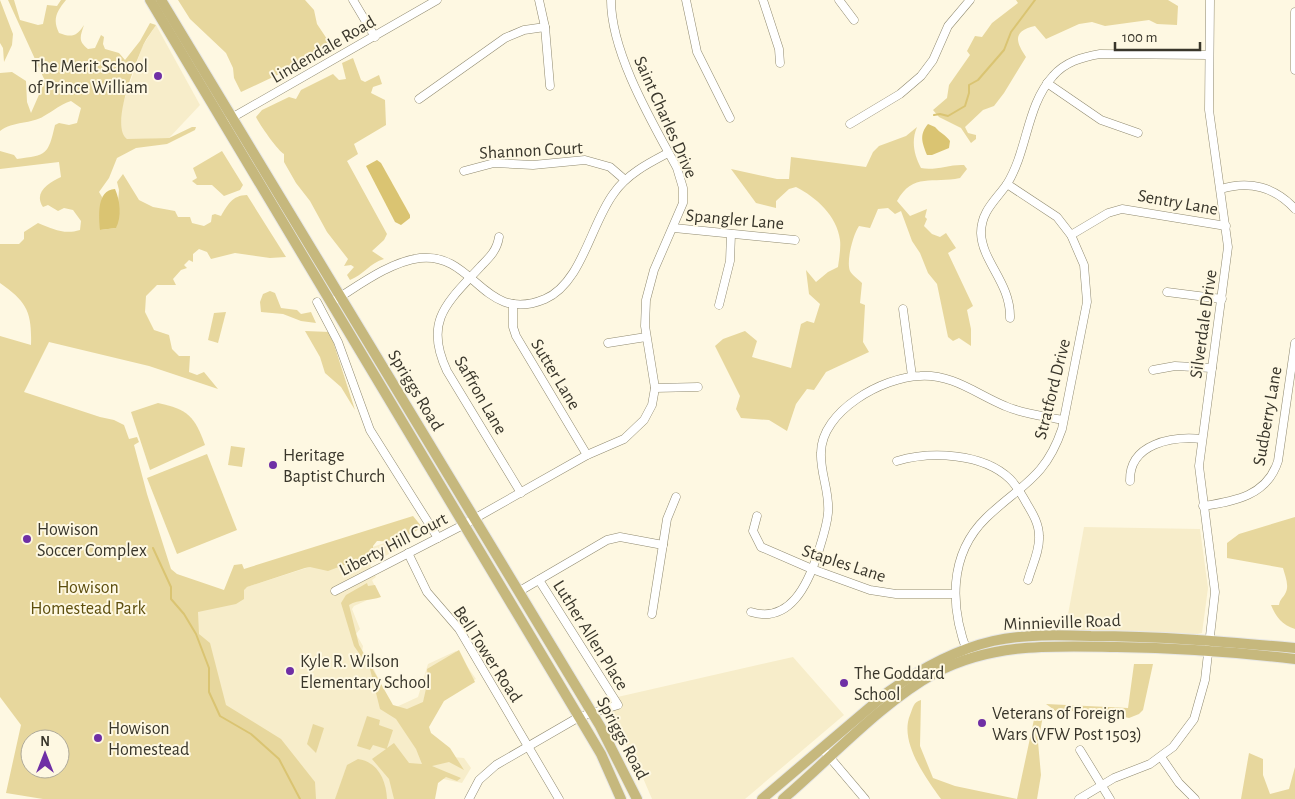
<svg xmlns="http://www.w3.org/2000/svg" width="1295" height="799" viewBox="0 0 1295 799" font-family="'Alegreya Sans',sans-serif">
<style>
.built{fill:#f7edca}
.green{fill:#e7d79d;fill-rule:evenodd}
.water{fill:#dac472}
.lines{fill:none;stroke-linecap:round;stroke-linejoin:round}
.stream{stroke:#dac472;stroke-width:2}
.minor-casing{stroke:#908a70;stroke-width:9}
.major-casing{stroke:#e7e7e6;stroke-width:12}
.minor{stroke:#fff;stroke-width:8}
.major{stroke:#c6b87d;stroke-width:10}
.poi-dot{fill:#6f2fa5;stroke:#fef8e2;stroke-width:2}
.labels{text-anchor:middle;stroke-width:4;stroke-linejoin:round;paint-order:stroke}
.street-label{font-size:18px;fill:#39362b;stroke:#fef8e2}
.poi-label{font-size:18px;fill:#39362b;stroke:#fef8e2;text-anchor:start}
.park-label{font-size:18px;fill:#5d4e0e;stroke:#fef8e2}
</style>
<rect width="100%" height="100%" fill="#fef8e2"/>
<!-- built -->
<g class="built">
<path d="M156,25L200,105L169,138L120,140L121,110L142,47Z"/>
<path d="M1084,527L1200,529L1208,588L1202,633L1193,635L1065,631Z"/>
<path d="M394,540L396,546L395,551L370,564L376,577L372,580L379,595L354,606L352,609L360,629L356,634L363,646L362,652L365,658H369L392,709L418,697L428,664L456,651L476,679L441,699L426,730L440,756L464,758L471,768L462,783L439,778L428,799H246L184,607Z"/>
<path d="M793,657L844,715L745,799H652L634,757L600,701Z"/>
</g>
<!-- green -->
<g class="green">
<path d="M0,0L13,34L12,45L4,62L3,48L0,43Z"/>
<path d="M8,0H14L20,20L38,25L43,24L47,5L57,6L61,0H66C57,11 52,19 59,33C72,38 77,36 84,25C80,37 78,41 88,49L95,48L101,35L104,37L103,44L105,49L119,53L125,60L140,41L150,23L156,25C151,33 145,40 142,48C135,65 110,127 127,139L169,138L192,127H196L195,130L167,144L136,148L117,158L109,178L99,192L102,197L100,230L116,228L119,190L117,182L123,174L139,200L153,207L175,211L178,217H190L192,223L204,226L211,222L212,215L215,214L221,216C227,206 232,195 247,195L286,257L270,258L235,253L211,259L207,252L199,249L193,254V262L189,260L184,265L187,268L181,270L173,279L176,285H157L146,296L145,312L154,330L169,335L172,349L179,356H190L189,372L197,375L204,372L218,389L149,366L49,342L24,392L100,417L114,420L124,425L129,439L137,437L139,442L134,445L147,494L171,569L177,574L224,590L234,565L242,564L244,569L413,516L422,527C407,537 396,542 377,541L373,546V554L328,571L310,567L305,568L247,587L244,590V599L236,604L198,612L199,634L210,643L226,705L281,739L315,782L316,799H43L6,793L21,725L0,697V336L31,345C32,312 27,302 0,283V244H19L24,239V232L38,223C53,229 64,235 80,230L81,221L73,210L64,208L58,211L48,205L43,207C33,192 49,183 61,177L59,162L0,169V151L14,155L17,159C47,155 48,155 55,125L59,123L69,125L77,123L81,108L71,101C59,105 55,110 44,116C32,124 13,121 0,131V73L12,72L26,81L27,102L31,113L45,81ZM30,739H60V769H30Z"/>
<path d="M178,0H305L314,10L317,24L331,45L292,68L241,92L234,78L233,68L226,53L190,19Z"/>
<path d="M1016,0H1168L1178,6L1177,25L1157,24L1149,20L1105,26L1092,22L1079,24L1046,39L1035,26C1013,31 1015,41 1026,57L1004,93L994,106L983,110L965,127L968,133L976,135V139L971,143L961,128L939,117L933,110L947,98L949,85L970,55L967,51L975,36L982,37L992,23L1018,3Z"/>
<path d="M353,58L361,80L365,82L379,75L382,84L373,87L371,93L385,100L386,125L354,144L358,154L347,161L387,234L384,240L372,251L384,259C370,263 363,275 350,280L347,275L354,267L351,265L344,266L348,259L327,232L310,201L296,183L284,162V154C279,152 259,124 256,117L262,110L289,97L296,99L301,90L333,74L339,80L346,79L342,63Z"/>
<path d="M917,127C911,141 914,155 921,168C935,171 950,164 964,165L967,169L960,178C933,184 913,172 897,201L910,216L927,209L925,217L927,219L924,226L932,234L940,237L946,233L956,248L948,253L973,306L967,310L971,329V346L959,338L953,341L948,337L937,284L928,273L920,253L912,241L901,211L895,214L888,208L878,209L870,228L859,226C853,235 846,261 850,271C852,275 858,279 862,283L860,303L865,305L863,342L869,352L826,372L814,390L807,389L796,404L787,431L769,420L741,418L736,409L740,396L715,346L723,339L745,331L757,341L752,357L791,368L801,324L807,321L814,323L820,304L809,294L806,270L816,282L828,272L838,267C839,259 841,248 840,240C837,216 816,197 796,187L789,189L776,201V208L756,203L731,169L777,179H789L791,157L866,167L873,152L879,146L906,136Z"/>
<path d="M222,151L243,185L240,190L224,196L212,185H197L192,181L197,178L193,168Z"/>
<path d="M270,291L275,293L281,308L297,310L301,314L311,312L316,323L301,321L283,314L261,312L260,302L263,294Z"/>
<path d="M226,312L218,343L208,340L214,313Z"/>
<path d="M305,331L330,332L355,410L341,387L325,373L320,357Z"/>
<path d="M158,403C188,409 195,417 205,445L150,470L131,412Z"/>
<path d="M231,446L245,448L242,467L228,465Z"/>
<path d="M207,454L237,530L177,554L147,478Z"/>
<path d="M1295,517V629C1282,625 1276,617 1271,605H1279C1280,599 1282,599 1285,594C1290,586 1285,576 1283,568L1227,558V543L1239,534Z"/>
<path d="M367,583L368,586L375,585L381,597C370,601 359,599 349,605L359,645L393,705L407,709L423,702L428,680L427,669L459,650L475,682L444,701L429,727L431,733L450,748L464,770L449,762L432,766L461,778L457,781L446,777L438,783L435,799H394L389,779L372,759L386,749L373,745L370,750L357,746L367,716L380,720L379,725L393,730L387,748L394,743L409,763L422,764L416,749L396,719L380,709L370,669L354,646L341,603L346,595Z"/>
<path d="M1134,664H1153L1143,710L1139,714L1129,718L1116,715L1103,719C1087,713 1086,705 1067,713L1064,717L1046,704L1128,708Z"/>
<path d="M921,700L920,746L933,778L955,786L1017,799L1036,710L1044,711L1038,742L1041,775L1037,799H941C926,778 899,742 910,715C913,708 913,702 921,700Z"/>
<path d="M313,724L324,728L316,753L307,744Z"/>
<path d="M1249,753L1263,759V775L1270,794L1289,789L1295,767V799H1241Z"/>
<path d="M358,759C378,762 386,780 387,799H335L347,765Z"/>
</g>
<!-- water -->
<g class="water">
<path d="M928,124L935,127C940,133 946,135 950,141L949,148L932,155H927C922,142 919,135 928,124Z"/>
<path d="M377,160L381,163L410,215V218L401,225L395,222L366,166Z"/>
<path d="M115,189C120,200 122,217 116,228L100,230C99,217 96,190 115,189Z"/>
</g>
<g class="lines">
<!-- stream -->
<g class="stream">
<path d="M934,115L940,114L948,116L965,106L969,93V85L978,80L1004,50L1011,32L1035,0"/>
<path d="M153,548L171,587V599L184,614L196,634L209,668V692L220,716L251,734L279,759L300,799"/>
</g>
<defs>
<g id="minor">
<path d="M353,0L375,37"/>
<path d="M539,0L545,27L550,86"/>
<path d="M686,0L697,52L730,118"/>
<path d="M763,0L779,49L780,63"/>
<path d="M839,0L854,20"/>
<path d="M1295,12V70"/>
<path d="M1047,83L1101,120L1138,133"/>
<path d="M419,99L505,38L524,30L545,27"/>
<path d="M228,120L437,0"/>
<path d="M850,124L900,94L921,76L933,60L948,26L970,0"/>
<path d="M464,171L494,163L533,165L585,160L610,167L625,180"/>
<path d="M1221,189C1249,180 1275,187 1295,209"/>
<path d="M674,228L795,240"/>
<path d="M1071,235L1108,213L1122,209L1226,226"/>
<path d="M499,237C497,250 490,257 481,266C448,302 423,320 447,371L521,493"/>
<path d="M1167,292L1222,299"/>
<path d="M317,302L338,342L370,430L438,538"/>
<path d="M332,302C358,286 389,262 420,258C475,252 483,325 545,299C582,283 591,223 614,193C627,174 649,163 668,153"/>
<path d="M513,304V327L516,336L587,455"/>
<path d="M719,305L730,261L731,234"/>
<path d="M903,309L912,376"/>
<path d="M1010,318C1011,283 982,262 981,233C981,211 996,200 1007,184C1028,150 1026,106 1053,76C1065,62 1082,57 1100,54L1208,55"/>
<path d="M608,343L646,337"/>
<path d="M1153,370L1175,366L1212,368"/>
<path d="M655,388L698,387"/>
<path d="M897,461C931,451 983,453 1010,479C1017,486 1022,495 1027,504C1033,514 1039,524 1039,536C1040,550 1032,566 1028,580"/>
<path d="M1130,481C1129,443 1173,436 1202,439"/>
<path d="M1203,506C1235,501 1267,496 1278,461L1295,343"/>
<path d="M757,516L753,531L761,547L812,569L870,590L896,594H954"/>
<path d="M408,553L427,592L459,629L559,799"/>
<path d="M335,591L465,524L587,455L624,439L644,420L652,405L655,388L645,326L646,300L654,270L683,203V188L677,168C652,122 611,53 611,0"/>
<path d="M518,592L607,540L620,537L663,545"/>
<path d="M751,612C790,624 808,584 818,553C822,540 827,526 828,513C830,492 820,473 821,453C821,411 883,377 920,376C953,374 976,394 1005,406C1023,414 1044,416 1063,420"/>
<path d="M652,614L667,519L676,497"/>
<path d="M968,654C950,608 948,555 986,518C1020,485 1045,479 1062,429L1087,302L1084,265L1071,235L1057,217L1007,184"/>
<path d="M1080,750L1110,799"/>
<path d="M826,753L865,799"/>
<path d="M1161,757L1179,783L1195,799"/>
<path d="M469,799L479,780L496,765L579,717L618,705L539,580"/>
<path d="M1079,799L1114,778L1150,764L1173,747L1194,719L1205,680L1215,592L1199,466L1228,247L1209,110L1210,0"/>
</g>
<g id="major">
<path d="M150,0L579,717L601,754L621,799"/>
<path d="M161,0L600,726L637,799"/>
<path d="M762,799L888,692C920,669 954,650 993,641C1024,634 1059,635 1091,636C1159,636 1227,642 1295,648"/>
<path d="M783,799C830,759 882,702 935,673C993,642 1054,646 1117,647C1177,648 1236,652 1295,659"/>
</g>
</defs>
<!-- minor casing -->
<use href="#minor" class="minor-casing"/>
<!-- major casing -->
<use href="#major" class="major-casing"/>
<!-- minor -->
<use href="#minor" class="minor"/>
<!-- major -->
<use href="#major" class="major"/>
</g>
<!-- markers -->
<g class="poi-dot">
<circle cx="158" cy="76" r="5"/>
<circle cx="273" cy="465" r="5"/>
<circle cx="27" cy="539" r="5"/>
<circle cx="290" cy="671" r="5"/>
<circle cx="844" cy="683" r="5"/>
<circle cx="982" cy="723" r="5"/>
<circle cx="98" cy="738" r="5"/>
</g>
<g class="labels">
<!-- street labels -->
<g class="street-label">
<text transform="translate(323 49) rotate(-30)" y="6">Lindendale Road</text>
<text transform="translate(666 117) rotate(66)" y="6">Saint Charles Drive</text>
<text transform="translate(531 150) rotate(-3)" y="6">Shannon Court</text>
<text transform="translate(1178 202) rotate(10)" y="6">Sentry Lane</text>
<text transform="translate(735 219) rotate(5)" y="6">Spangler Lane</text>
<text transform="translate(1203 324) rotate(-82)" y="6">Silverdale Drive</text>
<text transform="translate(556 374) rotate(59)" y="6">Sutter Lane</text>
<text transform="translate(1052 389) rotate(-76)" y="6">Stratford Drive</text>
<text transform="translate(416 390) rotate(59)" y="6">Spriggs Road</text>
<text transform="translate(481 395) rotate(60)" y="6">Saffron Lane</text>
<text transform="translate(1267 416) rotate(-80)" y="6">Sudberry Lane</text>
<text transform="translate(393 544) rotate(-27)" y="6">Liberty Hill Court</text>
<text transform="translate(844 563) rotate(18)" y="6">Staples Lane</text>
<text transform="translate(1062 622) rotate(-2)" y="6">Minnieville Road</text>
<text transform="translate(591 635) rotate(58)" y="6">Luther Allen Place</text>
<text transform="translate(488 654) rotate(57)" y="6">Bell Tower Road</text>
<text transform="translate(623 738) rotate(62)" y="6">Spriggs Road</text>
</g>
<!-- poi labels -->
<g class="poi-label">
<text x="148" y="72" text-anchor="end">The Merit School<tspan x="148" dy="21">of Prince William</tspan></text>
<text x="283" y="461">Heritage<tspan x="283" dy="21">Baptist Church</tspan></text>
<text x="37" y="535">Howison<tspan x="37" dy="21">Soccer Complex</tspan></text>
<text x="300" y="667">Kyle R. Wilson<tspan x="300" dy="21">Elementary School</tspan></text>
<text x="854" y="679">The Goddard<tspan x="854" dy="21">School</tspan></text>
<text x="992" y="719">Veterans of Foreign<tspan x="992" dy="21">Wars (VFW Post 1503)</tspan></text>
<text x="108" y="734">Howison<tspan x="108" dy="21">Homestead</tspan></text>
</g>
<!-- park labels -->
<g class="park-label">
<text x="88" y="593">Howison<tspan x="88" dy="21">Homestead Park</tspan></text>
</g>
</g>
<!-- north arrow -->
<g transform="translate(45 754)"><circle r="24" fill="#fef8e2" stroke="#afaa99"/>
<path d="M0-4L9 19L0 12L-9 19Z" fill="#6f2fa5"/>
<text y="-8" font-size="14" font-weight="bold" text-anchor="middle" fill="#39362b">N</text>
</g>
<!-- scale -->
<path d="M1115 42v8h85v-8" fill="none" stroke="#39362b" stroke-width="2.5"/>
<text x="1122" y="42" font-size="15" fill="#39362b" stroke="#fef8e2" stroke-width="4" paint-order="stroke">100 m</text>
</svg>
